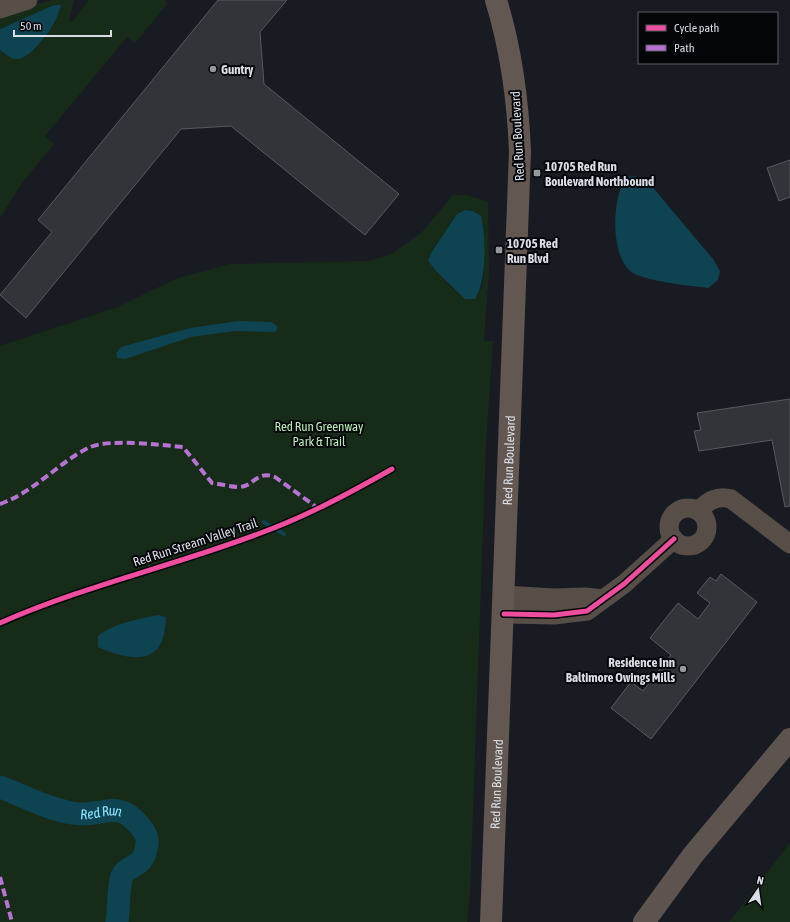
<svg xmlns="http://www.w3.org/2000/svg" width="790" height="922" viewBox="0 0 790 922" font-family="'Asap Condensed',sans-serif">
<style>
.green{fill:#162b18;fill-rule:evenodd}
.water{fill:#0e4351}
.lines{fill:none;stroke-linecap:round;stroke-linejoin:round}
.stream{stroke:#0e4351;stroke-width:4}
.river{stroke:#0e4351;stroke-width:23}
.building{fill:#31353a;stroke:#575a60}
.minor{stroke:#574e48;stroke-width:19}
.major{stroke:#625851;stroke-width:22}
.highway{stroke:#5e544f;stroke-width:22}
.quiet{stroke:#b673d3;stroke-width:4;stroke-dasharray:8 4;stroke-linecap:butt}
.cycleway-casing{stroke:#04060a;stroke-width:8}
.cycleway{stroke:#ef4d9e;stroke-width:5}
.poi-dot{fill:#959aa1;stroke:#04060a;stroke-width:1.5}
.labels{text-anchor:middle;stroke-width:4;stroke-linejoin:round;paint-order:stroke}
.poi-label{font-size:13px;font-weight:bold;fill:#d9dee6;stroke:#04060a;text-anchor:start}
.street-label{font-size:13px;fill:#d9dee6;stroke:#04060a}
.park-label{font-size:13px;fill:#b6ecb6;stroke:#04060a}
.water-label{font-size:14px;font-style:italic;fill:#8be2fd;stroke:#04060a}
</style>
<rect width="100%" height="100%" fill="#181c22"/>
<!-- green -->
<g class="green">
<path d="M52,0H74L69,20L72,22L89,0H164L168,3L135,43L127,37L45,136L54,144L22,183L0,218V50L10,57L55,22L60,5H54L0,29V15Z"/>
<path d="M453,195H467L488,202L489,271L484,341H493L486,445L470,896L467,922H0V346L115,308L178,278L231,264L369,261L392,254L422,232ZM465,210L473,211L483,224L484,275L481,290L453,289L428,261L431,253L457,214Z"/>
<path d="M790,842V922H729L786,848Z"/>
</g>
<!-- water -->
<g class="water">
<path d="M54,5H61C59,11 57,18 54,23C49,33 28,61 16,59C10,59 5,53 0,50V29Z"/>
<path d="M635,176L649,183L713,259L720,271L718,280L708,288C693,286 641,281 630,271C610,252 612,199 626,177Z"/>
<path d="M465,210L473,211L481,216C486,238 487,280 475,299H465L437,272L428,261L431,253L457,214Z"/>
<path d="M238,321L271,322L277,326V330L274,332L235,331L191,337L125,359L117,358L116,353L121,347L190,328Z"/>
<path d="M158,615L166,617C166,626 164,642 157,649C143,665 114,654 98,647V636C114,623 138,619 158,615Z"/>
</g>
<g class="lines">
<!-- stream -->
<path class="stream" d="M264,522L284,534"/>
<!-- river -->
<path class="river" id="s1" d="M0,787C24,796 47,809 72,813C101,819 116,797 139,825C144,831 148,836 147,844C144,870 128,863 122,876C118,887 119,910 117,922"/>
</g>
<!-- building -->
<g class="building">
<path d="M218,0H287L260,32L264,84L399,194L365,235L231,126L181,129L26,318L0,295L52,232L38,220Z"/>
<path d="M790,160V197L779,201L767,168Z"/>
<path d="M790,399V506L785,507L772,440L699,451L694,431L701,430L697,413Z"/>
<path d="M721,574L757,602L651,739L611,708L631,682L643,691L671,655L650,638L678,603L698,619L710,603L697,593L710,577L716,581Z"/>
</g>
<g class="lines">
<!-- minor -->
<g class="minor">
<path d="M0,9L28,0"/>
<circle cx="688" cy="527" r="19"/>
<path d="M698,511C708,501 717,495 731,499L790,544"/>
<path d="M504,595L554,598L585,597L603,599"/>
<path d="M504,614L554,615L587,611L624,584L674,539"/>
</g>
<!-- major -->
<path class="major" id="s2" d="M491,922L520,152C518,100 511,49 496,0"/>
<!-- highway -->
<path class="highway" d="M644,922L693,855L790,739"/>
<!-- quiet -->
<g class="quiet">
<path d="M0,504C34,492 57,464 88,448C108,438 159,445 183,447L212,483C221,484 231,487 240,487C254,486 257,470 275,477L319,509"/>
<path d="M0,877L12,922"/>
</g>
<defs>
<g id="cycleway">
<path d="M504,614L554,615L587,611L624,584L674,539"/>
<path d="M0,623C84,586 173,566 258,534C305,517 348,494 392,469"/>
</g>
</defs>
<!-- cycleway casing -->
<use href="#cycleway" class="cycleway-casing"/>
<!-- cycleway -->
<use href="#cycleway" class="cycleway"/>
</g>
<!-- markers -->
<g class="poi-dot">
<circle cx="213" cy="69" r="4"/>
<rect x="533" y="169" width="8" height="8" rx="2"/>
<rect x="495" y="246" width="8" height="8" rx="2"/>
<circle cx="683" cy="669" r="4"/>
</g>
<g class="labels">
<!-- poi labels -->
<g class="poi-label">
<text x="221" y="74">Guntry</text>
<text x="545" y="171">10705 Red Run<tspan x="545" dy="15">Boulevard Northbound</tspan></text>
<text x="507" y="248">10705 Red<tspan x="507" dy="15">Run Blvd</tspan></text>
<text x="675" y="667" text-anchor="end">Residence Inn<tspan x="675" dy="15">Baltimore Owings Mills</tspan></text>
</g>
<!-- street labels -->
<g class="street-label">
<text transform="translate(517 136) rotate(-93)" y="5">Red Run Boulevard</text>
<text dy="5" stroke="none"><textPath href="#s2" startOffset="462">Red Run Boulevard</textPath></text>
<text transform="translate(195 542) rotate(-18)" y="5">Red Run Stream Valley Trail</text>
<text dy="5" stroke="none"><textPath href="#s2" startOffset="138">Red Run Boulevard</textPath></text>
</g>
<!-- park labels -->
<g class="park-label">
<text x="319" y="431">Red Run Greenway<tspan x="319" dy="15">Park &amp; Trail</tspan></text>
</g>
<!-- water labels -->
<g class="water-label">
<text dy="5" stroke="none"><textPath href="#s1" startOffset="106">Red Run</textPath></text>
</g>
</g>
<!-- legend -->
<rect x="638" y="12" width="140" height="52" fill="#04060a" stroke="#595c62"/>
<rect x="646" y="25" width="20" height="6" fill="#ef4d9e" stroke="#595c62"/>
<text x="674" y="32" font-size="12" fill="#d9dee6">Cycle path</text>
<rect x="646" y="45" width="20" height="6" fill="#b673d3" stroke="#595c62"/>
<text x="674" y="52" font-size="12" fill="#d9dee6">Path</text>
<!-- north arrow -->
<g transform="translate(758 890) rotate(13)" stroke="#04060a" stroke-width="3" paint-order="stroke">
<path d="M0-3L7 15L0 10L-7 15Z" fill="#d9dee6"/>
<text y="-6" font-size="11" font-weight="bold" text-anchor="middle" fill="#d9dee6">N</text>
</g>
<!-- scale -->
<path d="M14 30v6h97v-6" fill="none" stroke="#d9dee6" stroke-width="2"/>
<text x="20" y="30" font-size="12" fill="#d9dee6" stroke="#04060a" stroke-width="3" paint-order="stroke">50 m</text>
</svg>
